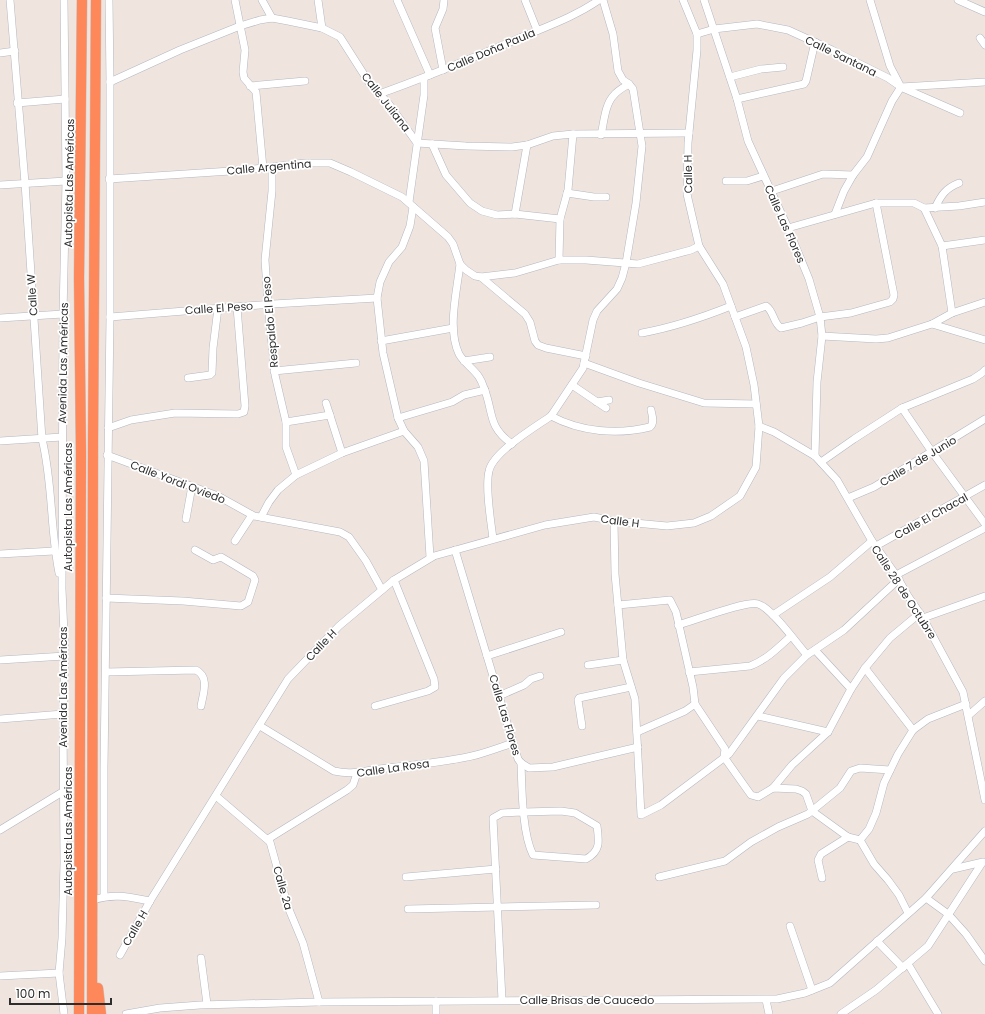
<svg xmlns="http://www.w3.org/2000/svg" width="985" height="1014" viewBox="0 0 985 1014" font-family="Poppins,sans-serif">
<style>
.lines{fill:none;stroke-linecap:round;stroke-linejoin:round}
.minor-casing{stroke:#b2b7c2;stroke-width:8}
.highway-casing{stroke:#c8c8c8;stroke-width:11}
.minor{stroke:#fff;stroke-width:7}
.highway{stroke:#ff885a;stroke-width:10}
.labels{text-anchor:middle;stroke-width:3.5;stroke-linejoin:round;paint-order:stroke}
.street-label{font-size:11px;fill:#2d2d2d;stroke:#fff}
</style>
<rect width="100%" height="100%" fill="#f0e5de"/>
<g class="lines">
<defs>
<g id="minor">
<path d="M10,0L25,183L42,439C53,483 50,529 59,573"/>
<path d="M235,0L245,50L243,72L244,78L256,92L263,168"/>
<path d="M262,0L272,18"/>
<path d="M318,0L322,28"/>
<path d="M397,0L430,75"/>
<path d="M525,0L537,30"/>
<path d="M704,0L737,99L748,141L788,228L809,279L820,317L822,336L817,382L815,456"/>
<path d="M958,0L985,12"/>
<path d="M697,34L714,29L757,24L788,30L832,50L888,78L901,87L985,82"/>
<path d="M980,38L985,45"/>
<path d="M0,53L15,51"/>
<path d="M443,70L435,28L443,9L444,0"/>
<path d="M730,77L761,69L783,67"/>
<path d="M110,82L180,50L240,26L260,20L272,18L288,21L322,28L340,37L370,84L389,104L417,143L466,146L512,147L527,145L553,136L573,134L689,133"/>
<path d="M250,86L305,81"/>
<path d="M903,88L960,113"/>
<path d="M379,94C427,77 475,57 522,37C548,26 576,16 599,0"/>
<path d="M737,99L804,84L806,81L815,42"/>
<path d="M17,103L65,99"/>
<path d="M601,135C604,122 605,104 614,95C618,90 624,87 629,84"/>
<path d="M432,144L446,175L470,203L482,211L497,215L515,214L560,219"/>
<path d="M272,167V191L265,260L268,304L275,375L286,422V447L296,475"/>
<path d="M109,179L246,170L305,163H330L351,172L402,197L448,237L453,244L460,264L466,270L475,276L481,277L515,273L559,260H586L638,264L691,250L699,246"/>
<path d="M726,181H747L763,176"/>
<path d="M0,185L66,181"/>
<path d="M772,191L823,174L853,175"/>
<path d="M567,193L594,197H606"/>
<path d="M409,202L424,95V78"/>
<path d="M413,207L410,226L402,247L389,262L380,282L377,298L383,353L398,418L404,431L418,447L424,461L430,557"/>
<path d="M924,208L959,206L985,202"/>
<path d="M935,208C941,195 946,188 959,183"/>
<path d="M515,214L527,145"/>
<path d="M835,214L844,191L853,175L867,157L892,101L901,87L890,66L870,0"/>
<path d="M788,228L876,203H914L924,208L942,246L952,313"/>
<path d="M942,246L985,240"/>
<path d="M559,260L560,219L568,190L573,134"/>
<path d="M460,264C457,291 447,329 459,354C464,363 474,369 479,377C481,380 483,385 484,388C494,413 487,426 512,444"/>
<path d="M481,277L525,314L530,322L535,341L538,345L546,348L586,356"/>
<path d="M110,317L273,304L377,298"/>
<path d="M735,317L766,306C774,311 773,323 781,328L802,323L820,317L851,313L890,302L893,299L894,295L876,203"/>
<path d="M0,318L63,314"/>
<path d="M932,324L985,340"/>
<path d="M642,333C674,327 701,318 731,306"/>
<path d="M822,336L876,339L888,338L932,324L952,313L985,302"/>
<path d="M381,341L453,328"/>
<path d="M464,361L490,357"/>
<path d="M584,363L639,383L704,403L756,404"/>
<path d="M274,371L356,363"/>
<path d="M188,378L210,375L212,373L213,348L218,308"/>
<path d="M572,385L606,408"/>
<path d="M597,402L609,400"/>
<path d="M326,403L342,453"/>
<path d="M902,408L932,452L985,524"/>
<path d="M551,416C581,432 617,435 650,427C655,423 652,415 651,410"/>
<path d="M398,418L452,402L464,395L485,390"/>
<path d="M286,422L330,415"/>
<path d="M759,426L774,432L815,456L837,480L872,541L896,575L908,596L923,618L963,692L985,800"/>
<path d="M108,428L131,420L175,413L238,414L244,412L245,406L237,307"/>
<path d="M0,441L62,437"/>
<path d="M107,455L218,496L254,516L340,532L349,537L366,561L382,590"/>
<path d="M821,462L854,439L902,408L973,379L982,373L985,370"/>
<path d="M848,498L874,487L985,419"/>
<path d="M261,517L269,502L278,490L296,475L342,453L404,431"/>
<path d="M186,519L192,486"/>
<path d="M614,521L615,574L623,660L635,699L641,815L661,805L729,754L784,678L807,655L844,630L899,579"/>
<path d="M493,539C491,522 485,487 489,471C493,452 535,427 551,416L583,368L593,320L597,311L617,289L622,278L626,263L636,203L642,146L633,89L629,84L623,80L618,71L613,34L603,0"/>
<path d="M235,541L252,515"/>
<path d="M876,546L985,485"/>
<path d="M455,550L518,759L521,763L529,768L553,767L638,747"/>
<path d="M0,554L54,551"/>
<path d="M896,575L985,528"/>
<path d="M106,598L183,601L241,606L248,602L255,580L253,576L221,557L213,560L195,550"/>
<path d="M618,605L670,600L676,612L693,687L695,704L685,711L637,732"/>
<path d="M773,615L830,577L872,541"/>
<path d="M923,618L985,596"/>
<path d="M678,625C693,621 747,600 758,604C772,608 797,644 807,655"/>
<path d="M815,650L851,689"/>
<path d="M487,656L561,632"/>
<path d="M0,660L65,656"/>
<path d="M588,665L623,660"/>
<path d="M865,668L913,730"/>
<path d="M106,672L196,670C210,677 203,694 201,706"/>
<path d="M689,672L750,666C766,660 778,648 791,636"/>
<path d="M499,696L524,685L531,679L540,676"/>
<path d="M695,704L725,749L724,757L751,795L758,797L773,788L796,789L802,791L806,794L812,811L848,837L860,840"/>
<path d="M375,706L428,691L435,687L434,679L394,580"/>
<path d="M969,715L985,701"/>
<path d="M758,716L828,732"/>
<path d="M0,719L63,714"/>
<path d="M260,726L334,771C352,775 361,771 379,769C411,765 444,763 476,755C488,752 501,747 513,743"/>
<path d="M582,726L578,700L579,698L631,687"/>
<path d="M773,788L792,765L828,732L851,689L865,668L890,638L920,613"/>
<path d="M216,796L270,842L288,907L303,943L319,1002"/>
<path d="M0,830L64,791"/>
<path d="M268,839L347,790L353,785L357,773"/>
<path d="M953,869L983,862"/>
<path d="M406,877L496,869"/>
<path d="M659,877L725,861L751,842L778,827L808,814L840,788L851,771L860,768L890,770"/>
<path d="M822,878L818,860L821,854L848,837"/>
<path d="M104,896V768L110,317V82L109,0"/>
<path d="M926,898L948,914L966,934L985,961"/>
<path d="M93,900C114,893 129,897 150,901"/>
<path d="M408,909L596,905"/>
<path d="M908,913L899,895L888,880L874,864L860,840L869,829L876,813L884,783L898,754L913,730L928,719L966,704"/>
<path d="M790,926L812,990"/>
<path d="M877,941L903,968"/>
<path d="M120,955L150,901L288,679L339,626L394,580L434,556L545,525L594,517L614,521L667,526L694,523L711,516L740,496L756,467L759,426L754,385L746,347L723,284L699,246L687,194L688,143L697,50V34L683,0"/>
<path d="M201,958L207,1004"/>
<path d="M908,964L938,1014"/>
<path d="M0,976L59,973"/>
<path d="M502,1000L493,818L502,813L521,812H524L561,811L575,813L597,826C599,841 601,851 586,859L533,855C522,833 522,789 521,763"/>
<path d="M766,1000L769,1014"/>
<path d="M436,1001V1014"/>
<path d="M64,1014L59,973L62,938L64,863L63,714L65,656L62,589L63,314L66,181L64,0"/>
<path d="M126,1014L160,1008L200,1005L319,1002L777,999L805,993L830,983L926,898L985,831"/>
<path d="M841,1014L876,990L928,946L982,863"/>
</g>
<g id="highway">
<path d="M98,988L101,1014"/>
<path d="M79,1014L81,453L79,278L82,0"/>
<path d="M92,1014L93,439L96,0"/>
</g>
</defs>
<!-- minor casing -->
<use href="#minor" class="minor-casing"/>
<!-- highway casing -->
<use href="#highway" class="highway-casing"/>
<!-- minor -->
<use href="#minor" class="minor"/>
<!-- highway -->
<use href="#highway" class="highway"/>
</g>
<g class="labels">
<!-- street labels -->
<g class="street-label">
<text transform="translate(491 50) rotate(-23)" y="4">Calle Doña Paula</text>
<text transform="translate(841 56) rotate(26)" y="4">Calle Santana</text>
<text transform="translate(386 102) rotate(52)" y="4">Calle Juliana</text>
<text transform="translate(269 167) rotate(-5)" y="4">Calle Argentina</text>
<text transform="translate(688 174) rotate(-91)" y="4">Calle H</text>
<text transform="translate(69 183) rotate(-89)" y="4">Autopista Las Américas</text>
<text transform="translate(785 224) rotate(66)" y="4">Calle Las Flores</text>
<text transform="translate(32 295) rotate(-94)" y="4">Calle W</text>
<text transform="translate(219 308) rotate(-4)" y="4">Calle El Peso</text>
<text transform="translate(270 322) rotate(-95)" y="4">Respaldo El Peso</text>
<text transform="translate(63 363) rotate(-89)" y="4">Avenida Las Américas</text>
<text transform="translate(918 461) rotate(-31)" y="4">Calle 7 de Junio</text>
<text transform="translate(178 482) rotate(21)" y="4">Calle Yordi Oviedo</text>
<text transform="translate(68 507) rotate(-90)" y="4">Autopista Las Américas</text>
<text transform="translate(931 516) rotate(-29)" y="4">Calle El Chacal</text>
<text transform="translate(620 521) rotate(7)" y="4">Calle H</text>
<text transform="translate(904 592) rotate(57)" y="4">Calle 28 de Octubre</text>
<text transform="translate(321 645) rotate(-46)" y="4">Calle H</text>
<text transform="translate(63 687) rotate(-90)" y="4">Avenida Las Américas</text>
<text transform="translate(505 715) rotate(73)" y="4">Calle Las Flores</text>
<text transform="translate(393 768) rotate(-8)" y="4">Calle La Rosa</text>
<text transform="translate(68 831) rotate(-90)" y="4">Autopista Las Américas</text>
<text transform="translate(283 888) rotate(74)" y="4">Calle 2a</text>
<text transform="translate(135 928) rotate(-60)" y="4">Calle H</text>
<text x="587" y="1004">Calle Brisas de Caucedo</text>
</g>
</g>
<!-- scale -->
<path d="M10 998v6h101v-6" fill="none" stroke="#2d2d2d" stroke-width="2"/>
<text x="16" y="998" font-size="12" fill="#2d2d2d" stroke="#ffffff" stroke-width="3" paint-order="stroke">100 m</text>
</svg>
